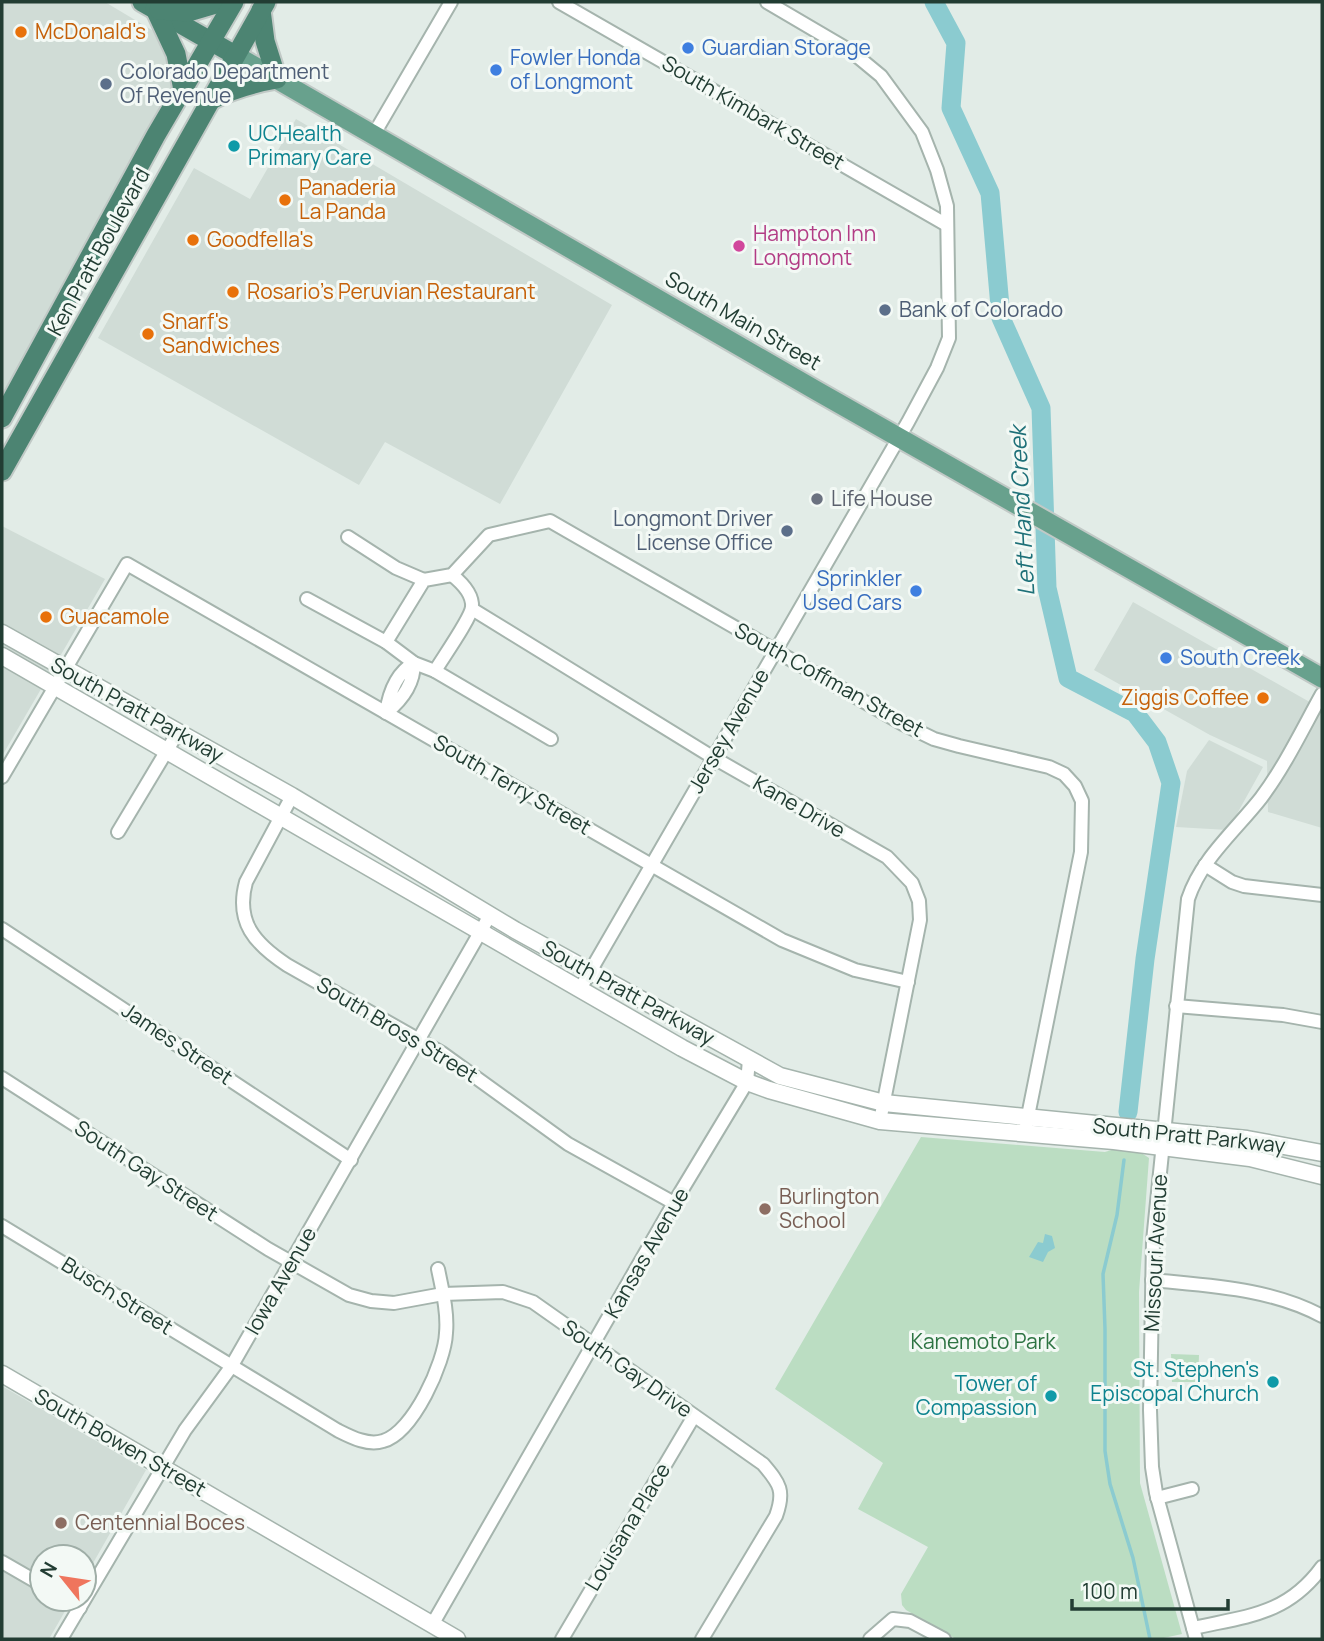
<svg xmlns="http://www.w3.org/2000/svg" width="1324" height="1641" viewBox="0 0 1324 1641" font-family="Manrope,sans-serif">
<style>
.built{fill:#d0dcd6}
.green{fill:#bbddc2}
.water{fill:#8bcbd0}
.lines{fill:none;stroke-linecap:round;stroke-linejoin:round}
.stream{stroke:#8bcbd0;stroke-width:3.5}
.river{stroke:#8bcbd0;stroke-width:19}
.minor-casing{stroke:#a5b4ad;stroke-width:16}
.tertiary-casing{stroke:#a5b4ad;stroke-width:19}
.primary-casing{stroke:#c1c9c6;stroke-width:23}
.trunk-casing{stroke:#c1c9c6;stroke-width:23}
.minor{stroke:#fff;stroke-width:12}
.tertiary{stroke:#fff;stroke-width:16}
.primary{stroke:#68a18d;stroke-width:19}
.trunk{stroke:#4c8472;stroke-width:19}
.food-dot{fill:#e8710a;stroke:#f3f9f5;stroke-width:2.5}
.shop-dot{fill:#3f7fe0;stroke:#f3f9f5;stroke-width:2.5}
.service-dot{fill:#5c6f8a;stroke:#f3f9f5;stroke-width:2.5}
.culture-dot{fill:#0f9aa8;stroke:#f3f9f5;stroke-width:2.5}
.hotel-dot{fill:#d1479c;stroke:#f3f9f5;stroke-width:2.5}
.worship-dot{fill:#6b7280;stroke:#f3f9f5;stroke-width:2.5}
.education-dot{fill:#8d6e63;stroke:#f3f9f5;stroke-width:2.5}
.labels{text-anchor:middle;stroke-width:6;stroke-linejoin:round;paint-order:stroke}
.food-label{font-size:21px;fill:#c56008;stroke:#f3f9f5;text-anchor:start}
.shop-label{font-size:21px;fill:#366cbe;stroke:#f3f9f5;text-anchor:start}
.service-label{font-size:21px;fill:#4e5e75;stroke:#f3f9f5;text-anchor:start}
.street-label{font-size:21px;fill:#223d33;stroke:#f3f9f5}
.culture-label{font-size:21px;fill:#0d838f;stroke:#f3f9f5;text-anchor:end}
.hotel-label{font-size:21px;fill:#b23c85;stroke:#f3f9f5;text-anchor:start}
.worship-label{font-size:21px;fill:#5b616d;stroke:#f3f9f5;text-anchor:start}
.education-label{font-size:21px;fill:#785e54;stroke:#f3f9f5;text-anchor:start}
.park-label{font-size:21px;fill:#2d7342;stroke:#f3f9f5}
.water-label{font-size:23px;font-style:italic;fill:#1e7078;stroke:#f3f9f5}
</style>
<rect width="100%" height="100%" fill="#e2ece7"/>
<!-- built -->
<g class="built">
<path d="M2,2H105L192,54L2,395Z"/>
<path d="M296,119L612,305L500,504L385,442L359,485L98,338L194,168L250,199Z"/>
<path d="M2,526L105,579L2,756Z"/>
<path d="M1133,602L1322,709V828L1268,812L1267,761L1210,735L1094,670Z"/>
<path d="M1209,740L1263,767L1228,830L1176,827L1187,771Z"/>
<path d="M2,1386L146,1470L84,1579V1557H42V1599H72L49,1639H2Z"/>
</g>
<!-- green -->
<g class="green">
<path d="M921,1137L1105,1152C1119,1146 1137,1148 1149,1158L1139,1292L1140,1483L1182,1634L1159,1639H956L906,1610L902,1605L901,1594L928,1547L858,1509L883,1463L775,1389Z"/>
<path d="M1171,1354L1199,1355L1198,1382H1172Z"/>
</g>
<!-- water -->
<path class="water" d="M1045,1234L1052,1236L1055,1248L1048,1252L1043,1262L1029,1257L1038,1242L1043,1243Z"/>
<g class="lines">
<!-- stream -->
<path class="stream" d="M1124,1160L1117,1215L1103,1274L1105,1329V1451L1110,1484L1133,1558L1150,1639"/>
<!-- river -->
<path class="river" d="M934,2L956,43L951,108L990,193L1001,318L1041,408L1047,588L1068,678L1135,713L1157,742L1171,783L1145,959L1128,1112"/>
<defs>
<g id="minor">
<path d="M559,2L947,225"/>
<path d="M374,134L451,2"/>
<path d="M348,537L396,568L424,580"/>
<path d="M307,599L386,642L414,663L435,671L551,739"/>
<path d="M472,609L714,758L887,857L912,883L919,901L920,920L880,1121"/>
<path d="M386,642L424,580L452,575L489,535L550,521L903,724L934,739L959,746L1049,767L1064,774L1075,786L1082,801L1081,852L1026,1126"/>
<path d="M414,663C414,683 402,700 386,713C389,693 396,673 414,663Z"/>
<path d="M435,671C442,659 471,618 472,607C473,594 462,583 452,575"/>
<path d="M2,777L127,564L782,940L855,970L908,982"/>
<path d="M292,796L246,882C235,922 255,944 287,965L442,1053L568,1144L674,1203"/>
<path d="M118,832L178,732"/>
<path d="M1205,865L1232,882L1244,886L1322,895"/>
<path d="M2,929L351,1160"/>
<path d="M580,989L908,422L937,368L949,338L947,206L937,170L922,132L881,76L852,52L767,2"/>
<path d="M1176,1006L1283,1015L1322,1022"/>
<path d="M2,1078L268,1249L349,1295L371,1301L394,1303L443,1294L503,1292L533,1302L763,1464C780,1484 785,1491 776,1516L702,1639"/>
<path d="M2,1226L337,1430C351,1437 368,1446 383,1441C413,1433 445,1362 446,1333C448,1312 442,1289 438,1269"/>
<path d="M1152,1280C1210,1286 1270,1288 1322,1316"/>
<path d="M1157,1498L1192,1489"/>
<path d="M2,1562L42,1585"/>
<path d="M65,1599L80,1608"/>
<path d="M432,1625L674,1203L747,1082L749,1060"/>
<path d="M1193,1628C1247,1616 1287,1615 1322,1567"/>
<path d="M61,1639L185,1430L231,1367L490,915"/>
<path d="M562,1639L694,1416"/>
<path d="M870,1639L893,1619L910,1621L944,1639"/>
<path d="M1196,1639L1156,1493L1152,1467L1150,1410L1153,1241L1188,899C1201,859 1236,830 1261,798C1285,766 1303,728 1322,694"/>
</g>
<g id="tertiary">
<path d="M2,633L292,796L515,930L780,1076L884,1103L1247,1139L1322,1153"/>
<path d="M2,656L682,1048L747,1082L769,1090L880,1121L1114,1141L1250,1158L1322,1176"/>
<path d="M2,1374L457,1639"/>
</g>
<path id="primary" d="M235,55L817,391L1322,678"/>
<g id="trunk">
<path d="M142,2L235,55"/>
<path d="M155,9L176,54L183,90"/>
<path d="M159,10L189,12L223,2"/>
<path d="M211,100C232,89 253,83 277,79L265,41L261,10"/>
<path d="M2,418L156,135L234,2"/>
<path d="M2,471L266,2"/>
</g>
</defs>
<!-- minor casing -->
<use href="#minor" class="minor-casing"/>
<!-- tertiary casing -->
<use href="#tertiary" class="tertiary-casing"/>
<!-- primary casing -->
<use href="#primary" class="primary-casing"/>
<!-- trunk casing -->
<use href="#trunk" class="trunk-casing"/>
<!-- minor -->
<use href="#minor" class="minor"/>
<!-- tertiary -->
<use href="#tertiary" class="tertiary"/>
<!-- primary -->
<use href="#primary" class="primary"/>
<!-- trunk -->
<use href="#trunk" class="trunk"/>
</g>
<!-- markers -->
<g class="food-dot">
<circle cx="21" cy="32" r="7"/>
<circle cx="285" cy="200" r="7"/>
<circle cx="193" cy="240" r="7"/>
<circle cx="233" cy="292" r="7"/>
<circle cx="148" cy="334" r="7"/>
<circle cx="46" cy="617" r="7"/>
<circle cx="1263" cy="698" r="7"/>
</g>
<g class="shop-dot">
<circle cx="688" cy="48" r="7"/>
<circle cx="496" cy="70" r="7"/>
<circle cx="916" cy="591" r="7"/>
<circle cx="1166" cy="658" r="7"/>
</g>
<g class="service-dot">
<circle cx="106" cy="84" r="7"/>
<circle cx="885" cy="310" r="7"/>
<circle cx="787" cy="531" r="7"/>
</g>
<g class="culture-dot">
<circle cx="234" cy="146" r="7"/>
<circle cx="1273" cy="1382" r="7"/>
<circle cx="1051" cy="1396" r="7"/>
</g>
<circle class="hotel-dot" cx="739" cy="246" r="7"/>
<circle class="worship-dot" cx="817" cy="499" r="7"/>
<g class="education-dot">
<circle cx="765" cy="1209" r="7"/>
<circle cx="61" cy="1523" r="7"/>
</g>
<g class="labels">
<!-- food labels -->
<g class="food-label">
<text x="35" y="39">McDonald's</text>
<text x="299" y="195">Panaderia<tspan x="299" dy="24">La Panda</tspan></text>
<text x="207" y="247">Goodfella's</text>
<text x="247" y="299">Rosario's Peruvian Restaurant</text>
<text x="162" y="329">Snarf's<tspan x="162" dy="24">Sandwiches</tspan></text>
<text x="60" y="624">Guacamole</text>
<text x="1249" y="705" text-anchor="end">Ziggis Coffee</text>
</g>
<!-- shop labels -->
<g class="shop-label">
<text x="702" y="55">Guardian Storage</text>
<text x="510" y="65">Fowler Honda<tspan x="510" dy="24">of Longmont</tspan></text>
<text x="902" y="586" text-anchor="end">Sprinkler<tspan x="902" dy="24">Used Cars</tspan></text>
<text x="1180" y="665">South Creek</text>
</g>
<!-- service labels -->
<g class="service-label">
<text x="120" y="79">Colorado Department<tspan x="120" dy="24">Of Revenue</tspan></text>
<text x="899" y="317">Bank of Colorado</text>
<text x="773" y="526" text-anchor="end">Longmont Driver<tspan x="773" dy="24">License Office</tspan></text>
</g>
<!-- street labels -->
<g class="street-label">
<text transform="translate(753 113) rotate(30)" y="7">South Kimbark Street</text>
<text transform="translate(99 252) rotate(-61)" y="7">Ken Pratt Boulevard</text>
<text transform="translate(743 321) rotate(30)" y="7">South Main Street</text>
<text transform="translate(829 680) rotate(29)" y="7">South Coffman Street</text>
<text transform="translate(137 710) rotate(29)" y="7">South Pratt Parkway</text>
<text transform="translate(729 731) rotate(-60)" y="7">Jersey Avenue</text>
<text transform="translate(512 785) rotate(30)" y="7">South Terry Street</text>
<text transform="translate(799 807) rotate(30)" y="7">Kane Drive</text>
<text transform="translate(628 993) rotate(29)" y="7">South Pratt Parkway</text>
<text transform="translate(397 1030) rotate(31)" y="7">South Bross Street</text>
<text transform="translate(177 1044) rotate(34)" y="7">James Street</text>
<text transform="translate(1189 1136) rotate(6)" y="7">South Pratt Parkway</text>
<text transform="translate(146 1171) rotate(33)" y="7">South Gay Street</text>
<text transform="translate(647 1253) rotate(-60)" y="7">Kansas Avenue</text>
<text transform="translate(1156 1253) rotate(-87)" y="7">Missouri Avenue</text>
<text transform="translate(281 1281) rotate(-60)" y="7">Iowa Avenue</text>
<text transform="translate(117 1296) rotate(32)" y="7">Busch Street</text>
<text transform="translate(627 1369) rotate(35)" y="7">South Gay Drive</text>
<text transform="translate(120 1443) rotate(30)" y="7">South Bowen Street</text>
<text transform="translate(628 1527) rotate(-59)" y="7">Louisana Place</text>
</g>
<!-- culture labels -->
<g class="culture-label">
<text x="248" y="141" text-anchor="start">UCHealth<tspan x="248" dy="24">Primary Care</tspan></text>
<text x="1259" y="1377">St. Stephen's<tspan x="1259" dy="24">Episcopal Church</tspan></text>
<text x="1037" y="1391">Tower of<tspan x="1037" dy="24">Compassion</tspan></text>
</g>
<!-- hotel labels -->
<g class="hotel-label">
<text x="753" y="241">Hampton Inn<tspan x="753" dy="24">Longmont</tspan></text>
</g>
<!-- worship labels -->
<g class="worship-label">
<text x="831" y="506">Life House</text>
</g>
<!-- education labels -->
<g class="education-label">
<text x="779" y="1204">Burlington<tspan x="779" dy="24">School</tspan></text>
<text x="75" y="1530">Centennial Boces</text>
</g>
<!-- park labels -->
<g class="park-label">
<text x="983" y="1349">Kanemoto Park</text>
</g>
<!-- water labels -->
<g class="water-label">
<text transform="translate(1022 511) rotate(-93)" y="8">Left Hand Creek</text>
</g>
</g>
<!-- border -->
<rect width="1324" height="1641" fill="none" stroke="#223d33" stroke-width="7"/>
<!-- north arrow -->
<g transform="translate(63 1578) rotate(300)"><circle r="33" fill="#f3f9f5" stroke="#9faea7" stroke-width="2"/>
<path d="M0-5L12 26L0 18L-12 26Z" fill="#ef755d"/>
<text y="-10" font-size="19" font-weight="bold" text-anchor="middle" fill="#223d33">N</text>
</g>
<!-- scale -->
<path d="M1072 1599v10h156v-10" fill="none" stroke="#223d33" stroke-width="3.5"/>
<text x="1082" y="1599" font-size="21" fill="#223d33" stroke="#f3f9f5" stroke-width="5" paint-order="stroke">100 m</text>
</svg>
